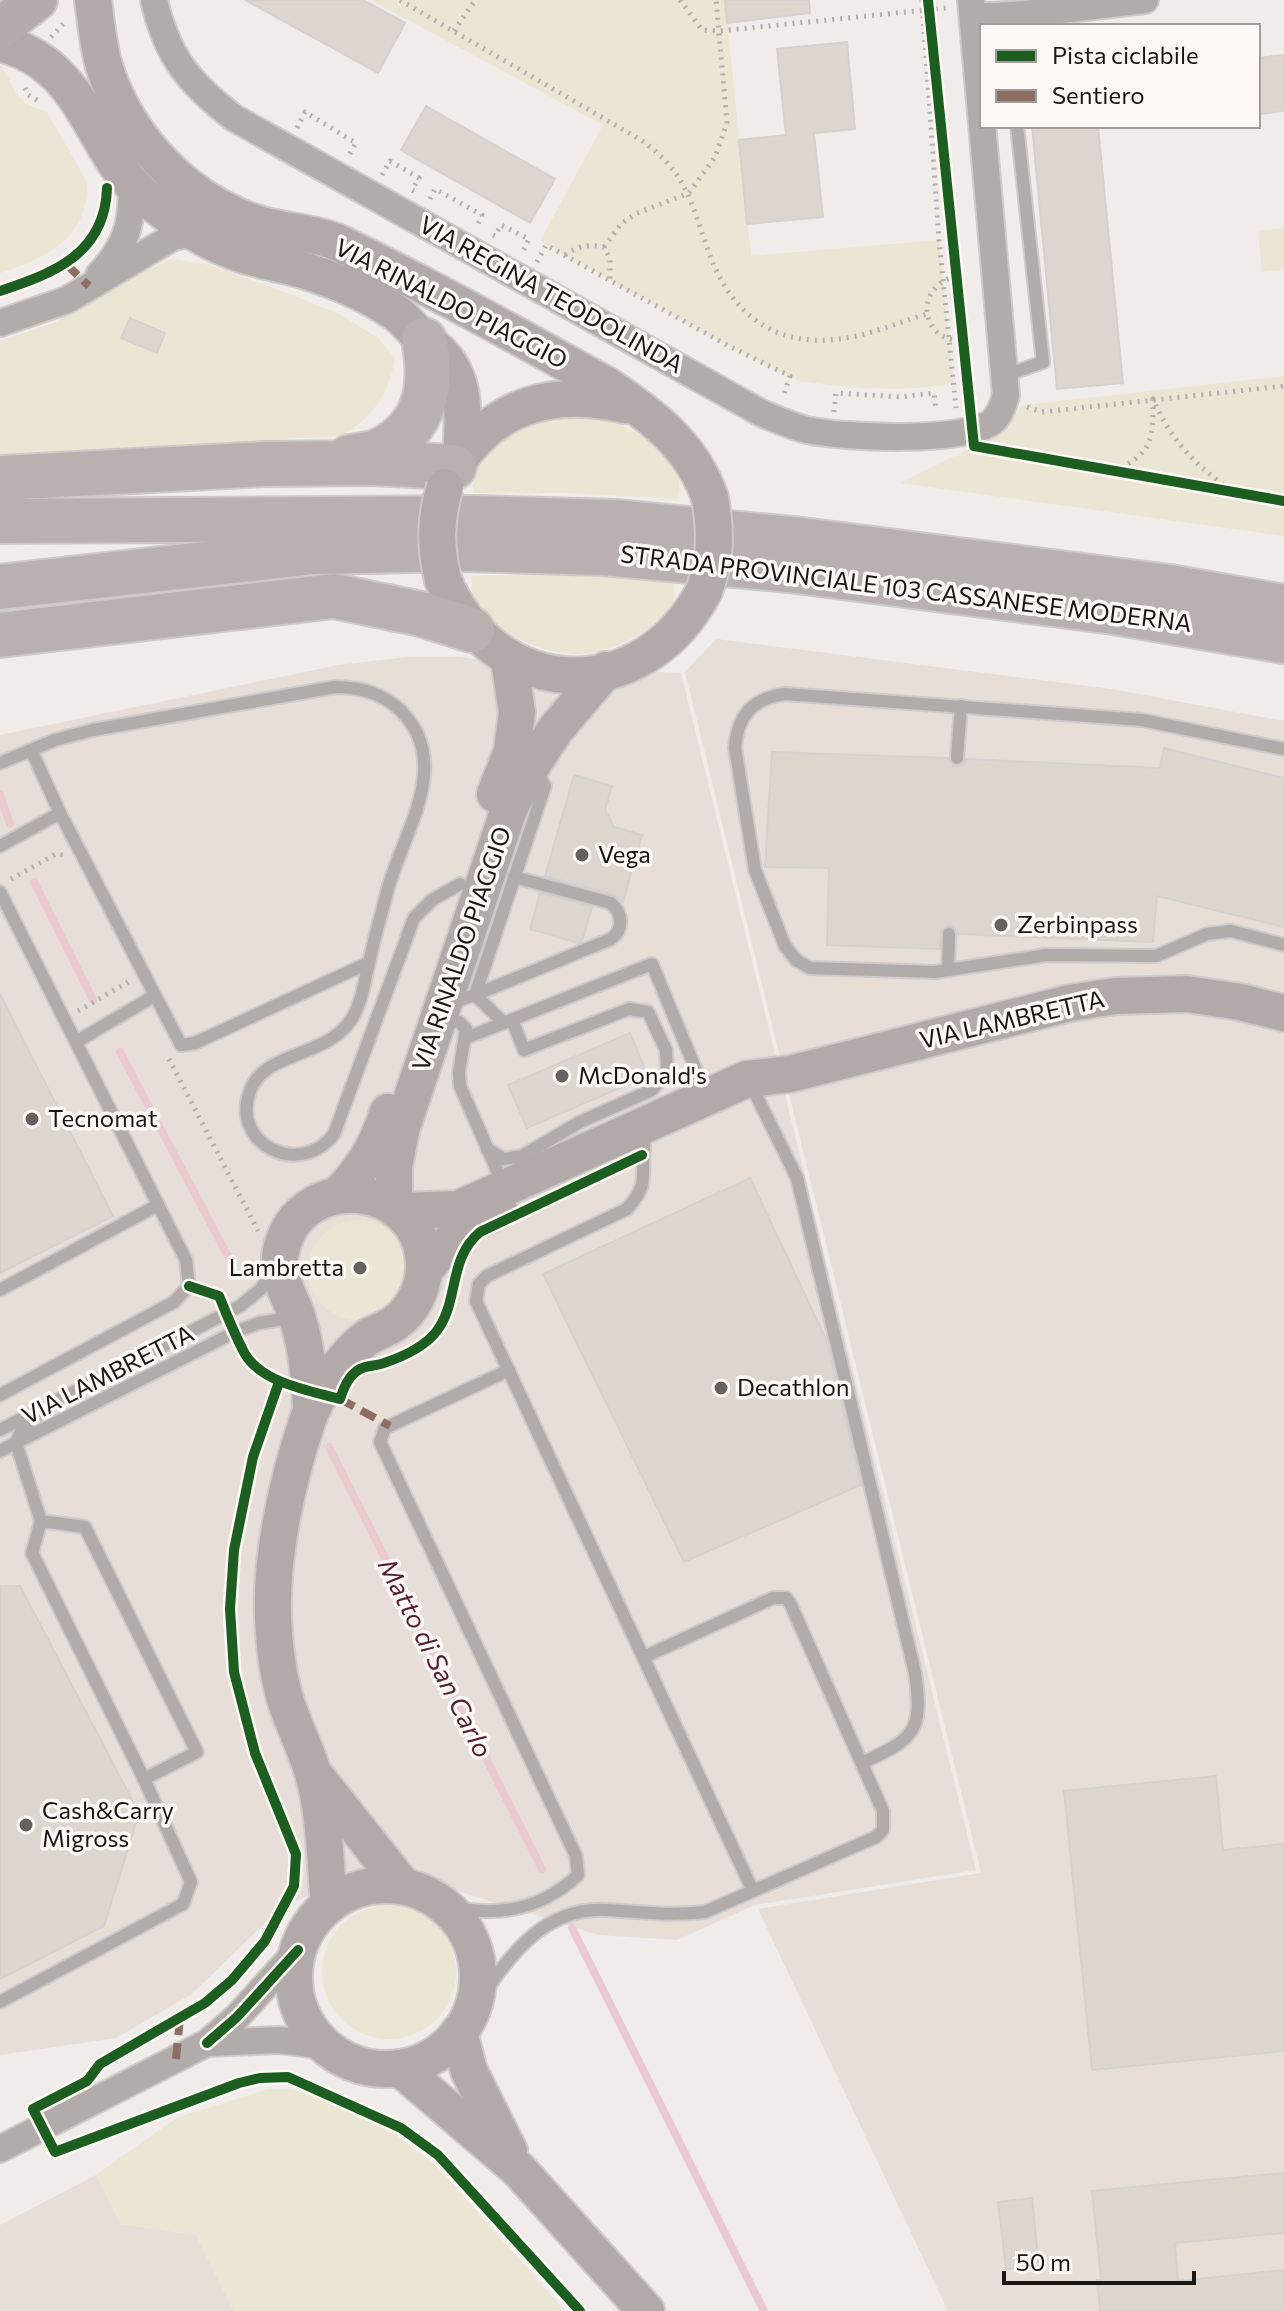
<svg xmlns="http://www.w3.org/2000/svg" width="1284" height="2311" viewBox="0 0 1284 2311" font-family="Commissioner,sans-serif">
<style>
.built{fill:#e8ded8}
.green{fill:#eae6d3}
.lines{fill:none;stroke-linecap:round;stroke-linejoin:round}
.stream{stroke:#ebc9d0;stroke-width:8}
.building{fill:#ddd6ce;stroke:#d4d1cf;stroke-width:2}
.lane-casing{stroke:#cdcac9;stroke-width:16}
.street-casing{stroke:#cdcac9;stroke-width:30}
.secondary-casing{stroke:#cdcac9;stroke-width:40}
.primary-casing{stroke:#cdcac9;stroke-width:44}
.highway-casing{stroke:#cdcac9;stroke-width:48}
.path{stroke:#b3aead;stroke-width:5;stroke-dasharray:2 6;stroke-linecap:butt}
.lane{stroke:#b1aba9;stroke-width:12}
.street{stroke:#b1aba9;stroke-width:26}
.secondary{stroke:#b1aaa9;stroke-width:36}
.primary{stroke:#b4acab;stroke-width:40}
.highway{stroke:#b9b1af;stroke-width:44}
.secondary-bridge-casing{stroke:#cdcac9;stroke-width:40;stroke-linecap:butt}
.secondary-bridge{stroke:#b1aaa9;stroke-width:36}
.quiet{stroke:#8d6e63;stroke-width:8;stroke-dasharray:16 8;stroke-linecap:butt}
.cycleway-casing{stroke:#fff9f6;stroke-width:15}
.cycleway{stroke:#1b5e20;stroke-width:10}
.poi-dot{fill:#64615f;stroke:#fff9f6;stroke-width:3}
.labels{text-anchor:middle;stroke-width:7;stroke-linejoin:round;paint-order:stroke}
.street-label{font-size:24px;fill:#191614;stroke:#fff9f6}
.poi-label{font-size:24px;fill:#191614;stroke:#fff9f6;text-anchor:start}
.water-label{font-size:26px;font-style:italic;fill:#551d30;stroke:#fff9f6}
</style>
<rect width="100%" height="100%" fill="#f0ecea"/>
<!-- built -->
<g class="built">
<path d="M716,639L1112,689L1284,721V2311H948L758,1909L981,1873L685,672Z"/>
<path d="M408,657H460L509,664L681,673L976,1870L755,1905L677,1940L598,1935L432,1883L357,1874L280,1908L192,1994L116,2038L0,2055V735L338,665Z"/>
<path d="M96,2175L121,2224L196,2235L234,2311H0V2225Z"/>
</g>
<!-- green -->
<g class="green">
<path d="M371,0H725L751,256L939,240L954,385L901,389L854,388L799,381L727,345L540,241L603,125Z"/>
<path d="M0,66C7,73 9,80 14,89C20,103 34,107 47,112L87,182C89,238 46,258 0,273Z"/>
<path d="M1284,228V270L1262,272L1258,231Z"/>
<path d="M172,259L210,265L290,294L341,315L378,338L395,358C389,394 373,418 341,436L0,454V341L56,322L93,295Z"/>
<path d="M1284,376V536L900,483L975,446L1002,430L1023,405Z"/>
<path d="M568,415C577,416 586,415 594,416C623,421 671,450 679,480C680,486 678,494 677,499L570,493H473C471,443 529,424 568,415Z"/>
<path d="M561,574L674,580C674,587 675,598 672,605C668,613 657,621 650,627C630,642 607,652 582,654C545,657 486,630 473,594C471,589 472,581 472,576Z"/>
<circle cx="358" cy="1270" r="50"/>
<circle cx="389" cy="1972" r="67"/>
<path d="M269,2089L301,2090L390,2130L440,2170L565,2311H234L196,2235L121,2224L96,2175L178,2117Z"/>
</g>
<g class="lines">
<!-- stream -->
<g class="stream">
<path d="M0,795L10,824"/>
<path d="M34,882L93,1000"/>
<path d="M120,1052L230,1260"/>
<path d="M329,1447L542,1869"/>
<path d="M572,1928L764,2311"/>
</g>
</g>
<!-- building -->
<g class="building">
<path d="M245,0H363L405,23L378,73Z"/>
<path d="M725,0H809L810,13L727,23Z"/>
<path d="M847,42L855,129L814,133L823,217L747,224L739,140L786,135L777,49Z"/>
<path d="M1284,55V111L1258,114V58Z"/>
<path d="M426,106L555,179L530,223L401,150Z"/>
<path d="M1032,126H1098L1123,383L1057,389Z"/>
<path d="M130,318L165,333L157,353L121,338Z"/>
<path d="M1164,748L1284,778V927L1157,896L1153,942L958,934L954,927L948,925L941,930L940,949L827,945L829,868L765,867L772,752L948,758L951,765L957,767L964,764L966,759L1160,768Z"/>
<path d="M574,775L612,786L605,810L614,827L642,835L623,902L613,894L545,876Z"/>
<path d="M540,893L592,907L582,941L578,943L530,929Z"/>
<path d="M0,994L113,1216L0,1273Z"/>
<path d="M630,1033L648,1076L527,1128L508,1085Z"/>
<path d="M750,1178L826,1339L861,1485L684,1562L543,1274Z"/>
<path d="M0,1586H20L139,1813L104,1926L0,1979Z"/>
<path d="M1216,1776L1223,1850L1284,1844V2051L1092,2070L1064,1791Z"/>
<path d="M1284,2173V2233L1175,2243L1178,2281L1284,2270V2311H1100L1097,2280H1101L1092,2191Z"/>
<path d="M1032,2198L1039,2266L1006,2269L998,2202Z"/>
</g>
<g class="lines">
<defs>
<g id="lane">
<path d="M1004,376L1043,362L1017,126"/>
<path d="M1284,749L1142,720L785,694C753,698 737,716 735,748L755,870L785,946L796,960L810,968L935,972L1047,955L1156,956L1207,934L1231,931L1284,945"/>
<path d="M32,752L60,813L181,1045L195,1043L368,963"/>
<path d="M957,758L961,706"/>
<path d="M0,763L55,740L93,730L335,687C360,687 383,693 401,711C454,764 402,834 387,892C381,916 374,939 369,963C364,982 362,1003 351,1020C326,1058 264,1051 250,1091C230,1144 300,1179 334,1134L414,918L432,900L460,884"/>
<path d="M0,846L60,813"/>
<path d="M0,892L186,1260L189,1286L174,1302L0,1395"/>
<path d="M948,970L949,934"/>
<path d="M450,1003L475,995L545,786L536,770"/>
<path d="M441,1020L459,1022L466,1029L459,1072L460,1086L503,1184"/>
<path d="M504,1023L475,995L611,939C624,929 623,914 611,903L514,877"/>
<path d="M466,1038L652,964L706,1094"/>
<path d="M76,1042L154,996"/>
<path d="M755,1093L797,1178L915,1673C924,1733 913,1739 862,1763"/>
<path d="M645,1140C639,1172 652,1182 627,1209L487,1276L479,1284L476,1301L753,1891"/>
<path d="M487,1149L504,1159L522,1156L580,1122L652,1090L667,1072L666,1050L648,1012L629,1009L524,1050L512,1020"/>
<path d="M0,1290L158,1205"/>
<path d="M0,1430L240,1306L261,1289L272,1270"/>
<path d="M0,1451L235,1332L259,1323L294,1317"/>
<path d="M41,1521L32,1553L144,1779L197,1752L85,1527L41,1521L16,1443L21,1431L45,1407"/>
<path d="M444,1905C493,1918 540,1911 578,1875L576,1856L380,1442L385,1428L509,1370"/>
<path d="M0,2002L183,1904L191,1882L144,1779"/>
<path d="M472,2010C506,1962 540,1906 607,1910C644,1912 668,1916 705,1912L876,1837L883,1830V1811L790,1603L786,1598H773L644,1657"/>
</g>
<g id="street">
<path d="M154,0C167,57 189,83 234,118L761,413C776,419 791,426 807,430C842,438 964,443 992,422C1000,415 1003,406 1006,395L971,0"/>
<path d="M973,17L1026,14L1145,0"/>
<path d="M99,275C127,245 132,224 132,184"/>
<path d="M0,323L67,300L173,237L189,234L202,238"/>
<path d="M207,2043L279,2040L325,2046"/>
<path d="M0,2149L207,2043L237,2017L298,1950"/>
</g>
<g id="secondary">
<path d="M93,0C96,22 98,45 104,66C126,137 184,199 255,223C283,232 316,232 343,245C432,288 519,337 606,385C651,415 692,445 710,498"/>
<path d="M0,43C90,66 89,154 150,201C175,221 203,240 233,251C255,260 280,263 303,270C335,280 369,294 396,313C406,320 413,330 422,338C428,344 436,348 441,354C468,382 463,422 461,457"/>
<path d="M456,464C497,402 557,389 625,405"/>
<path d="M443,580C496,703 642,708 704,591"/>
<path d="M495,794L512,751L517,712L509,660"/>
<path d="M338,1195C364,1168 376,1148 388,1112"/>
<path d="M394,1208V1166L402,1127L509,809L533,764L555,730L606,670"/>
<path d="M399,1211L458,1209L747,1079L790,1074L1070,1003L1115,996L1187,994L1240,1002L1284,1013"/>
<path d="M424,1270L466,1225L499,1210"/>
<path d="M311,1409C310,1378 307,1350 298,1320C291,1296 275,1279 281,1251C299,1168 423,1180 424,1266C424,1288 413,1310 395,1323C387,1329 376,1332 368,1337C344,1354 314,1398 306,1425C287,1482 271,1555 273,1615C274,1644 278,1678 287,1705C295,1728 306,1750 313,1773C325,1815 325,1861 329,1905"/>
<path d="M314,1774L403,1886"/>
<circle cx="386" cy="1977" r="92"/>
<path d="M459,2032L469,2071L509,2151"/>
<path d="M400,2068L519,2170L646,2311"/>
</g>
<path id="primary" d="M0,28L37,0"/>
<g id="highway">
<path d="M350,457C360,455 372,455 381,450C427,427 433,385 424,340"/>
<path d="M0,478L264,464L371,463L454,467"/>
<path d="M0,521L475,518L615,522L802,540L1169,587L1284,607"/>
<path d="M0,587L313,552L464,549L604,553L789,570L1114,612L1284,641"/>
<path d="M0,635L334,596L421,614L472,630"/>
</g>
</defs>
<!-- lane casing -->
<use href="#lane" class="lane-casing"/>
<!-- street casing -->
<use href="#street" class="street-casing"/>
<!-- secondary casing -->
<use href="#secondary" class="secondary-casing"/>
<!-- primary casing -->
<use href="#primary" class="primary-casing"/>
<!-- highway casing -->
<use href="#highway" class="highway-casing"/>
<!-- path -->
<g class="path">
<path d="M400,0L641,140C685,171 690,199 707,247C727,309 771,348 839,339C868,336 899,322 927,314"/>
<path d="M680,0L702,30L719,31L946,8"/>
<path d="M922,0L939,240L956,408"/>
<path d="M454,31L475,0"/>
<path d="M51,37L66,21"/>
<path d="M25,88L28,95L40,102"/>
<path d="M297,128L305,112L356,143L348,157"/>
<path d="M382,175L390,161L419,178L412,190L414,191"/>
<path d="M430,199L435,189L482,215L477,226"/>
<path d="M493,235L495,236L501,225L529,239L522,253"/>
<path d="M604,247L621,224L635,214L689,193L715,157L727,123L716,0"/>
<path d="M565,255C578,246 588,244 604,247L610,259V280"/>
<path d="M537,262L546,245L727,345L790,376L783,397"/>
<path d="M956,276C914,287 919,340 962,341"/>
<path d="M1027,407L1042,412L1284,386"/>
<path d="M834,412L836,393L901,397L934,393L936,410"/>
<path d="M1114,471C1153,453 1153,440 1153,399C1172,442 1194,464 1232,491"/>
<path d="M11,879L56,854L63,855"/>
<path d="M78,1011L128,982"/>
<path d="M169,1059L258,1231"/>
</g>
<!-- lane -->
<use href="#lane" class="lane"/>
<!-- street -->
<use href="#street" class="street"/>
<!-- secondary -->
<use href="#secondary" class="secondary"/>
<!-- primary -->
<use href="#primary" class="primary"/>
<!-- highway -->
<use href="#highway" class="highway"/>
<defs>
<g id="secondary-bridge">
<path d="M443,580C435,547 435,519 445,487"/>
<path d="M704,591C716,559 716,531 710,498"/>
</g>
</defs>
<!-- secondary-bridge casing -->
<use href="#secondary-bridge" class="secondary-bridge-casing"/>
<!-- secondary-bridge -->
<use href="#secondary-bridge" class="secondary-bridge"/>
<!-- quiet -->
<g class="quiet">
<path d="M66,264L89,286"/>
<path d="M340,1399L390,1426"/>
<path d="M176,2059L180,2018"/>
</g>
<defs>
<g id="cycleway">
<path d="M928,0L974,446L1284,501"/>
<path d="M0,291C54,273 105,254 107,188"/>
<path d="M189,1286L219,1296C227,1315 235,1336 245,1354C262,1383 311,1391 340,1399C344,1387 349,1375 360,1369C367,1365 377,1366 384,1363C402,1357 424,1347 436,1332C460,1301 447,1260 480,1232L642,1155"/>
<path d="M279,1382L253,1457L234,1550L230,1609L234,1672L255,1753L296,1854L294,1886L265,1941L232,1980L205,2003L100,2064L87,2081L33,2109L55,2152L239,2083L260,2078L288,2077L401,2128L438,2155L580,2311"/>
<path d="M207,2043L237,2017L298,1950"/>
</g>
</defs>
<!-- cycleway casing -->
<use href="#cycleway" class="cycleway-casing"/>
<!-- cycleway -->
<use href="#cycleway" class="cycleway"/>
</g>
<!-- markers -->
<g class="poi-dot">
<circle cx="582" cy="855" r="8"/>
<circle cx="1001" cy="925" r="8"/>
<circle cx="562" cy="1076" r="8"/>
<circle cx="32" cy="1119" r="8"/>
<circle cx="360" cy="1268" r="8"/>
<circle cx="721" cy="1388" r="8"/>
<circle cx="26" cy="1825" r="8"/>
</g>
<g class="labels">
<!-- street labels -->
<g class="street-label">
<text transform="translate(551 295) rotate(29)" y="8">VIA REGINA TEODOLINDA</text>
<text transform="translate(451 304) rotate(27)" y="8">VIA RINALDO PIAGGIO</text>
<text transform="translate(906 589) rotate(7)" y="8">STRADA PROVINCIALE 103 CASSANESE MODERNA</text>
<text transform="translate(462 949) rotate(-71)" y="8">VIA RINALDO PIAGGIO</text>
<text transform="translate(1012 1020) rotate(-13)" y="8">VIA LAMBRETTA</text>
<text transform="translate(108 1375) rotate(-27)" y="8">VIA LAMBRETTA</text>
</g>
<!-- poi labels -->
<g class="poi-label">
<text x="598" y="863">Vega</text>
<text x="1017" y="933">Zerbinpass</text>
<text x="578" y="1084">McDonald's</text>
<text x="48" y="1127">Tecnomat</text>
<text x="344" y="1276" text-anchor="end">Lambretta</text>
<text x="737" y="1396">Decathlon</text>
<text x="42" y="1819">Cash&amp;Carry<tspan x="42" dy="28">Migross</tspan></text>
</g>
<!-- water labels -->
<g class="water-label">
<text transform="translate(435 1658) rotate(63)" y="9">Matto di San Carlo</text>
</g>
</g>
<!-- legend -->
<rect x="980" y="24" width="280" height="104" fill="#fff9f6" stroke="#a39e9c" stroke-width="2"/>
<rect x="996" y="50" width="40" height="12" fill="#1b5e20" stroke="#a39e9c" stroke-width="2"/>
<text x="1052" y="64" font-size="24" fill="#191614">Pista ciclabile</text>
<rect x="996" y="90" width="40" height="12" fill="#8d6e63" stroke="#a39e9c" stroke-width="2"/>
<text x="1052" y="104" font-size="24" fill="#191614">Sentiero</text>
<!-- scale -->
<path d="M1004 2271v12h190v-12" fill="none" stroke="#191614" stroke-width="4"/>
<text x="1016" y="2271" font-size="24" fill="#191614" stroke="#fff9f6" stroke-width="6" paint-order="stroke">50 m</text>
</svg>
